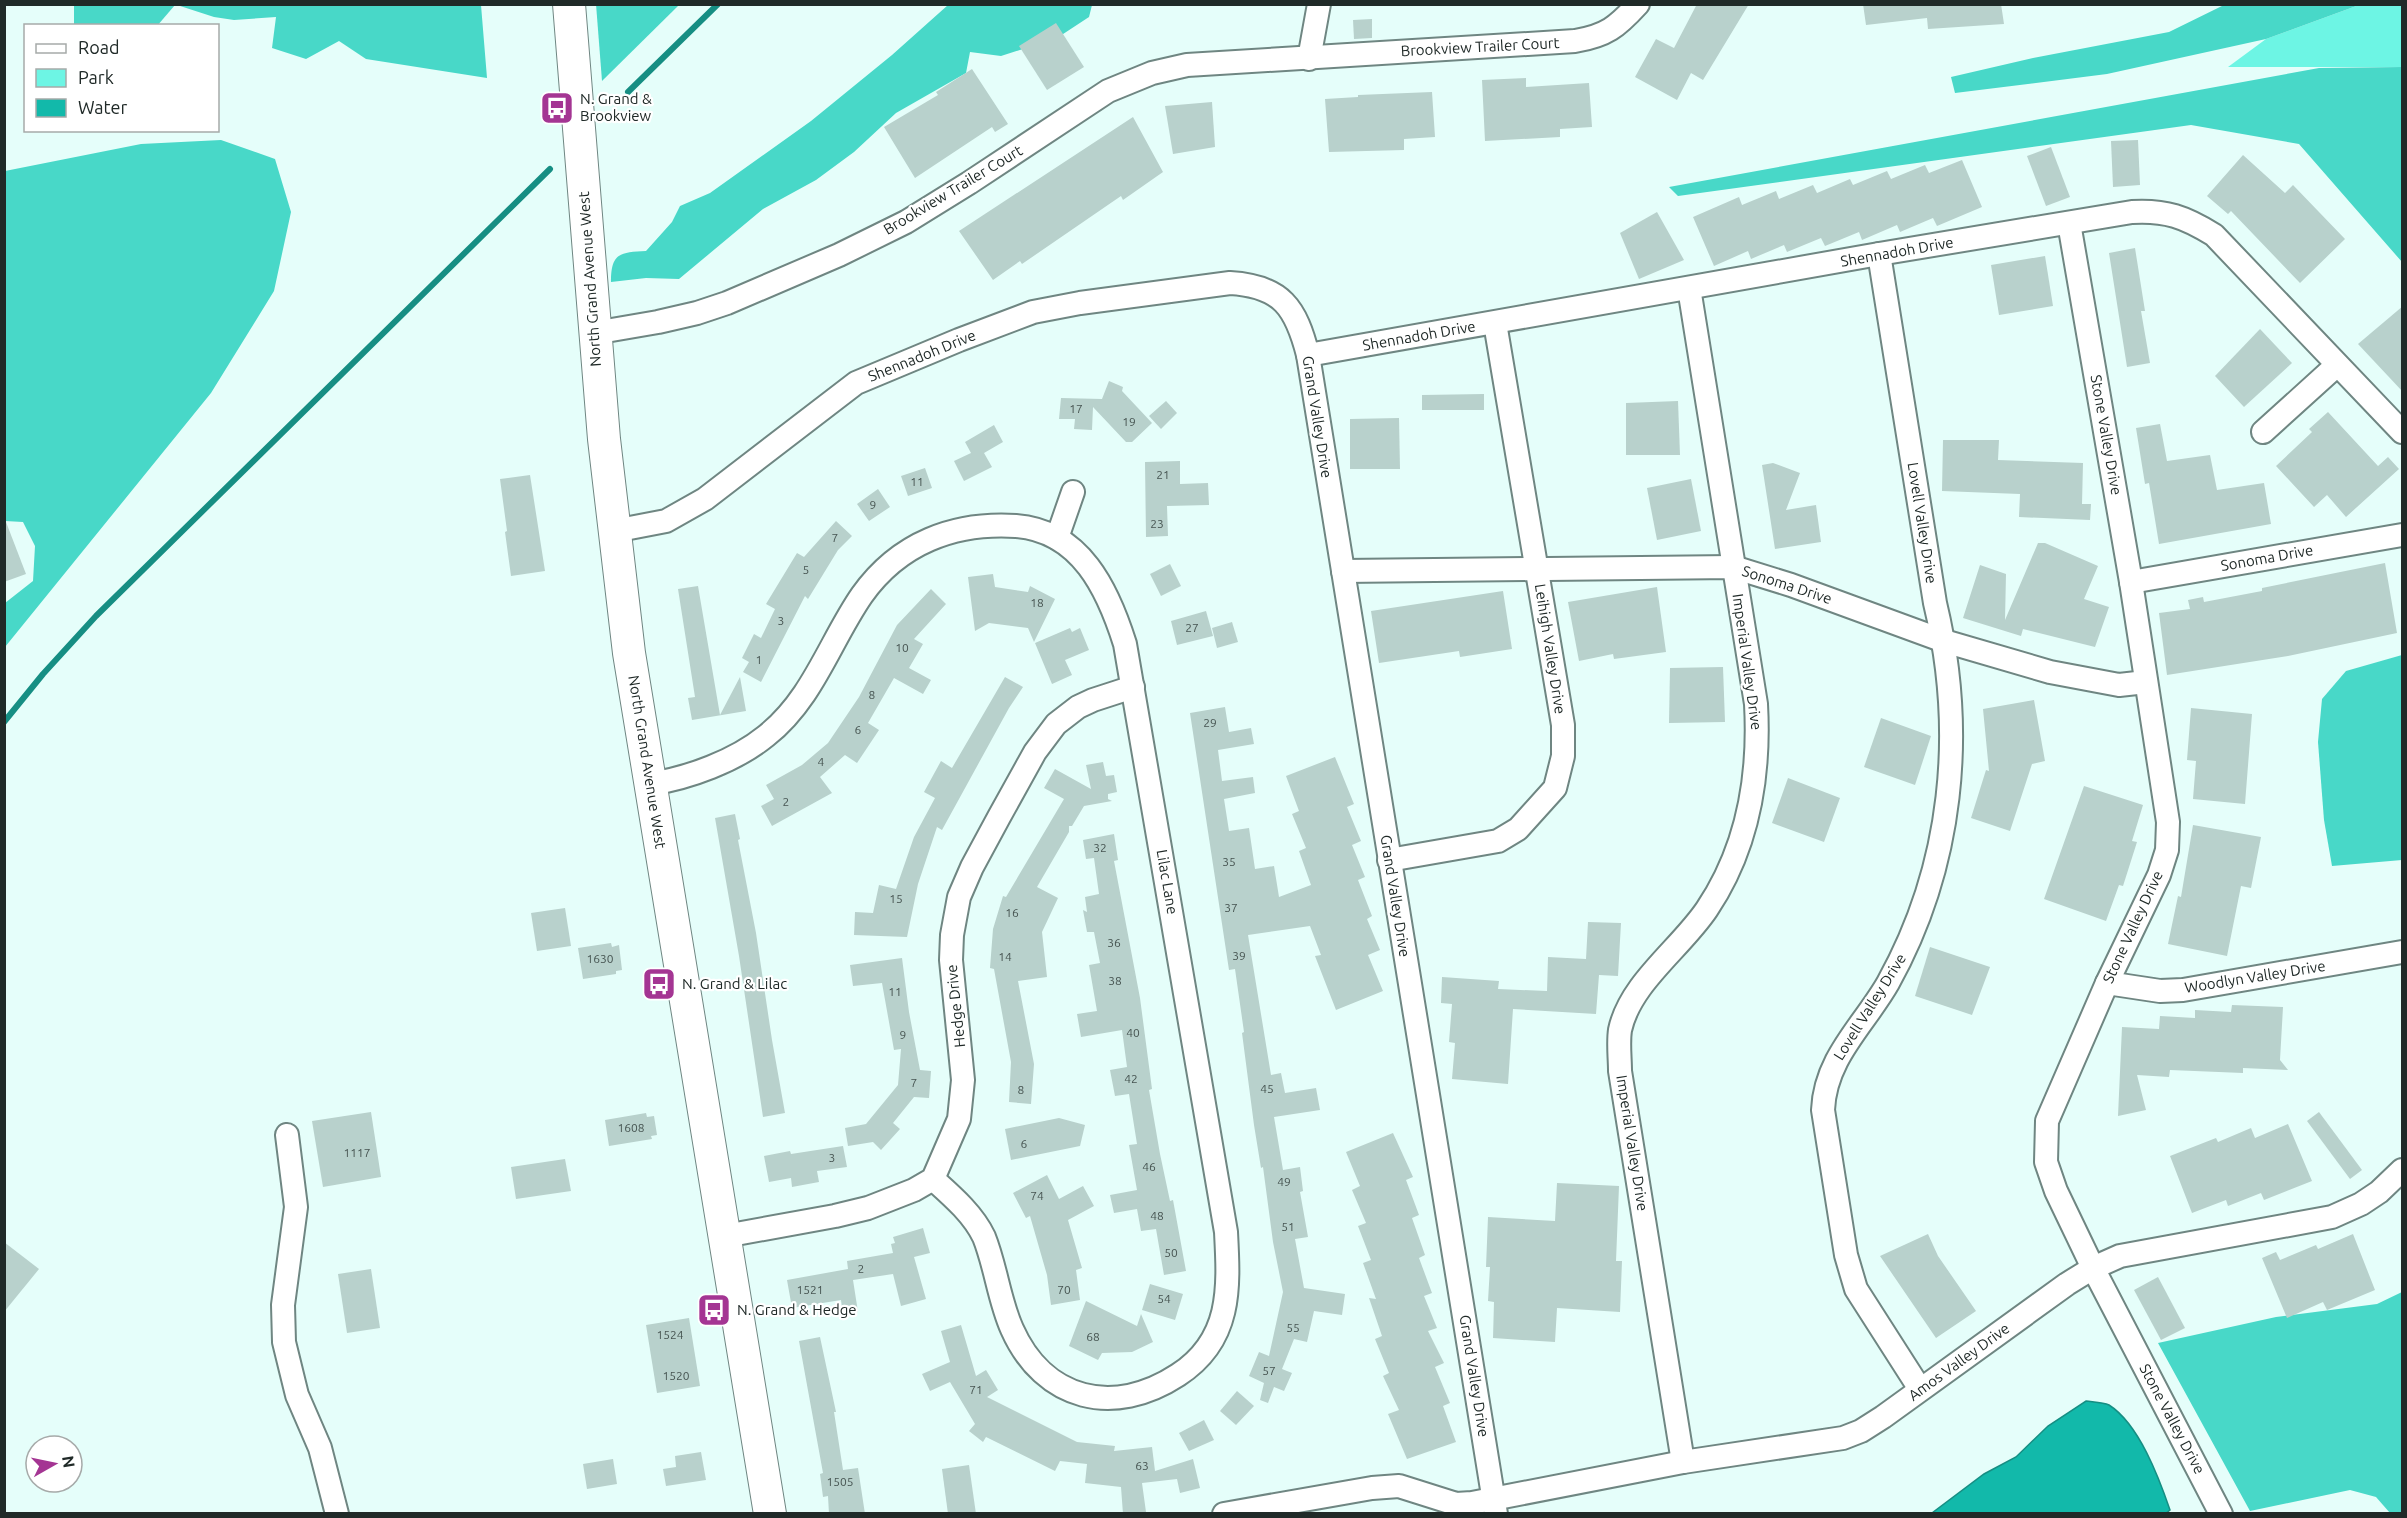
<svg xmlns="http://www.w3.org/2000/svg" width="2407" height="1518" viewBox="0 0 2407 1518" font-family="Ubuntu,sans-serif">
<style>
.green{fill:#6df5e4}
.forest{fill:#48d8c8}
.water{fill:#12b9aa;stroke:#168e83;stroke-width:1.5}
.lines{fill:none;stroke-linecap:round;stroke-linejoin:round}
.stream{stroke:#168e83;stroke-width:6}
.building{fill:#b8d1cc}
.street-casing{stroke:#6f8682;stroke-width:26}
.secondary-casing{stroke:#6f8682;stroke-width:34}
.street{stroke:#fff;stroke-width:22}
.secondary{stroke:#fff;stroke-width:32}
.labels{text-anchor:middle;stroke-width:4.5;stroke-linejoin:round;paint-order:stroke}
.number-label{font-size:12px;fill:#465451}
.street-label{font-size:15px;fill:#202a28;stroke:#fff}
.poi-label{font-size:15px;fill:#202a28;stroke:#fff;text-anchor:start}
</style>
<rect width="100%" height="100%" fill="#e5fefa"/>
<!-- green -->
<path class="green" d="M2359,5H2402V67H2228L2266,39Z"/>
<!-- forest -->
<g class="forest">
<path d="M596,4H679V5L602,81Z"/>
<path d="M2226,4L2359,5L2266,39L2107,74L1955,93L1951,77L2033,58L2169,32Z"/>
<path d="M74,5V4L175,5L157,26L74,25Z"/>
<path d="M177,5H481L487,78L366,59L339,41L306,59L272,48L276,17L234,20L214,17Z"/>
<path d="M948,5H1092L1089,17L1057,38L1001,56L970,52L966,73L896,113L854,152L816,180L763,209L679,279L646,278L611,282C611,254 619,252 646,251L672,222L680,206L710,193L811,121L892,55Z"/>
<path d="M2402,67V262L2299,144L2191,125L1678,196L1669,187L2319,68Z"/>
<path d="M221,140L275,159L291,212L274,291L211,393L5,647V603L33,581L35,546L23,522L5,521V171L141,144Z"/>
<path d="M2402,655V860L2332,866L2324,820L2318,742L2322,699L2346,671Z"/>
<path d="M2402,1292V1513H2390L2376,1497L2350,1490L2250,1511L2158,1343L2276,1317L2377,1304Z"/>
</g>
<!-- water -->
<path class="water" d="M2086,1401C2093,1402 2103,1402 2109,1405C2139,1424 2159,1478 2170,1510L2165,1514L1932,1513L1984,1474L2016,1457L2048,1426Z"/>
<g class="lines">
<!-- stream -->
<g class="stream">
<path d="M628,92L718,4"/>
<path d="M4,722L43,674L96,616L550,169"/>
</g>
</g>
<!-- building -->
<g class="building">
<path d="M1697,4H1749L1703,80L1691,73L1677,100L1635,77L1656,39L1674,48Z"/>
<path d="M1863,4H2001L2004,24L1928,29L1927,18L1866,25Z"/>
<path d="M1372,19V38L1354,39L1353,20Z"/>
<path d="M1056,23L1084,67L1047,90L1019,46Z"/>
<path d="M972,69L1008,124L995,132L992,127L915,178L884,127L938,95L936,92Z"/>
<path d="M1526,78V87L1589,83L1592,127L1560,129V137L1485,141L1482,80Z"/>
<path d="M1432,92L1435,137L1404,139V150L1329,152L1325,99L1358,97V95Z"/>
<path d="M1212,102L1215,147L1173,154L1165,106Z"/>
<path d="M1133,117L1163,172L1123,200L1121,196L1022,264L1020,261L993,280L959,231Z"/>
<path d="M2138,140L2140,185L2113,187L2111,141Z"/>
<path d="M2051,147L2070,197L2046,206L2027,156Z"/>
<path d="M2243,155L2285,193L2293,185L2345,239L2300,283L2231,211L2228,214L2207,196Z"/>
<path d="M1962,160L1982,207L1937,226L1933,218L1900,232L1897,225L1862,240L1859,232L1825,246L1821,238L1787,252L1784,245L1751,259L1748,251L1714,266L1693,217L1739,197L1742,205L1776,191L1779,199L1813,185L1817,193L1850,179L1853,185L1887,171L1891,179L1925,165L1929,173Z"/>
<path d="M1657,212L1684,260L1639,279L1620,233Z"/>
<path d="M2135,248L2145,311H2141L2150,363L2127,367L2109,253Z"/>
<path d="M2045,256L2053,306L1999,315L1991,265Z"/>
<path d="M2403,306V392L2358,344Z"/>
<path d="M2260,329L2292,363L2244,407L2215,376Z"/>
<path d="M1109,381L1123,387L1122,391L1152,423L1132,442H1126L1093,407L1092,430L1074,429L1075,419H1059L1061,398L1102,399Z"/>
<path d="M1484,394V410H1422V395Z"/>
<path d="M1166,401L1177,413L1161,429L1149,416Z"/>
<path d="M1678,401L1680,455H1626V403Z"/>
<path d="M2328,412L2378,466L2388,457L2399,469L2346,517L2327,495L2314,507L2276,466L2312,432L2309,429Z"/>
<path d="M1399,418L1400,469H1350V419Z"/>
<path d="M2160,424L2167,461L2210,455L2217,490L2264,483L2271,524L2159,544L2149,483L2145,484L2136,428Z"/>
<path d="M994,425L1003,442L984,453L992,467L964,481L954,461L971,453L965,442Z"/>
<path d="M1943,440H1999L1998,460L2083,463L2082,504H2091L2090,520L2019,517L2020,494L1942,491Z"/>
<path d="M1180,461V484L1208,483L1209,505L1167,506L1168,536L1146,537L1145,462Z"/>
<path d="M1773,463L1800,473L1786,510L1816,505L1821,542L1775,549L1762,465Z"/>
<path d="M925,468L932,488L908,496L901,476Z"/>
<path d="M530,475L545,571L511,576L505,532L507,531L500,479Z"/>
<path d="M1691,479L1701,531L1657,540L1647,488Z"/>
<path d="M878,489L890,507L869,521L857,504Z"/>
<path d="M836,521L852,536L838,550L808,599L805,596L761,682L743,672L749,662L742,658L754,634L761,638L775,609L766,604L797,553L804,557Z"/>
<path d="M4,522H6L26,574L4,582Z"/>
<path d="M2038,543H2045L2098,566L2084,599L2109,607L2095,647L2023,629L2021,636L1963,618L1980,565L2006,574L2005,620Z"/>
<path d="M2385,563L2397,633L2288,656L2167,675L2159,613L2190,609L2188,600L2203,597L2204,602L2262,591V588Z"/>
<path d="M1170,564L1181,586L1161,596L1150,574Z"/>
<path d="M993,574L995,587L1028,592L1030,586L1055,599L1034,642L1028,628L989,623L975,631L968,577Z"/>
<path d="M698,586L720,715L740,677L746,711L692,720L688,698L695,697L678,589Z"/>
<path d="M1657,587L1666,652L1614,659L1613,654L1579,661L1568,602Z"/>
<path d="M931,589L946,604L914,639L923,644L909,668L931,680L923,694L894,678L868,723L879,730L857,763L845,755L820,777L832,793L772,826L761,806L774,799L766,785L802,765L828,743L859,697L897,625Z"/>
<path d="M1503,591L1512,649L1460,657L1459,651L1379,663L1371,611Z"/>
<path d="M1206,611L1213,636L1177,645L1171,621Z"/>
<path d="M1232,622L1238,642L1217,648L1212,628Z"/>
<path d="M1070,628L1072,632L1080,628L1089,650L1065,660L1072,675L1052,684L1035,643Z"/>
<path d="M1723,667L1725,722L1669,723L1670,668Z"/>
<path d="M1005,677L1023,687L1009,708L942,830L937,827L918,884L907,937L854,935L855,912L873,913L879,885L896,889L914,837L935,798L924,792L941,761L952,768Z"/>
<path d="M2034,700L2045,761L2032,764L2010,831L1971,818L1986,770L1989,771L1983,709Z"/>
<path d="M1225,707L1229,732L1251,728L1254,744L1218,750L1222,781L1253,777L1255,793L1224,799L1229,831L1249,828L1255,869L1274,866L1279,897L1311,885L1299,851L1306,848L1292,814L1299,811L1286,776L1335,757L1354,804L1347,807L1361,841L1352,845L1365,877L1358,880L1372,916L1367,919L1380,950L1368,955L1383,991L1336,1010L1315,956L1321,955L1310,926L1248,935L1271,1075L1281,1073L1285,1093L1316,1088L1320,1110L1274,1117L1283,1170L1300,1167L1303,1191L1300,1192L1308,1237L1295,1239L1304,1288L1345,1294L1342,1315L1314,1311L1307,1342L1294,1339L1282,1369L1292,1373L1284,1391L1274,1387L1268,1403L1260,1400L1264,1383L1249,1376L1259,1352L1269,1356L1283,1292L1273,1242L1263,1167L1261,1168L1254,1125L1242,1033L1244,1032L1235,969L1229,970L1190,713Z"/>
<path d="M2191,708L2252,714L2245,804L2193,799L2196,761L2187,760Z"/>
<path d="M1881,718L1931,736L1915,785L1864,767Z"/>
<path d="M1103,762L1106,776L1114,775L1117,792L1108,794V799L1112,801L1084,806L1072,826H1069V832L1037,887L1058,898L1042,932L1047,977L1018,981L1034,1064L1031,1104L1009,1102L1011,1062L994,969L990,968L993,929L1003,896L1006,897L1064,799L1044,788L1055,769L1091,789L1086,765Z"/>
<path d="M1788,778L1840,798L1824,842L1772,823Z"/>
<path d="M2084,786L2143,805L2132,841L2137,842L2123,886L2119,885L2106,921L2044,899Z"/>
<path d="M735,814L740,839L738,840L756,933L772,1040L785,1113L763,1117L739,956L715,818Z"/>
<path d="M2193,825L2261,837L2251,888L2241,886L2227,956L2168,944L2178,896L2181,897Z"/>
<path d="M1114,834L1118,860L1114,861L1140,998L1152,1089L1149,1090L1160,1154L1170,1201L1173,1200L1186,1271L1164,1275L1156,1229L1141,1231L1137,1209L1114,1213L1110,1195L1137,1190L1129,1145L1137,1144L1129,1094L1115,1096L1110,1070L1127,1067L1122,1030L1081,1037L1077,1014L1097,1011L1089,965L1100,963L1094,932H1087L1083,910L1087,912L1085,897L1099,894L1094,858L1086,859L1083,840Z"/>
<path d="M565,908L571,946L537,951L531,913Z"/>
<path d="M1588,922L1621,923L1618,976L1599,975L1596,1014L1513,1009L1508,1084L1452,1079L1455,1043L1449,1042L1452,1004L1441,1003L1442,977L1499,981L1498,989L1547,991L1548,957L1586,959Z"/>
<path d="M611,943L612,947L619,945L622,970L616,971V974L583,979L578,948Z"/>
<path d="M1930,947L1990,967L1972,1015L1915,996Z"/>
<path d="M902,958L909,1012L920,1070L931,1071L929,1098L914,1097L893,1123L900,1129L881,1150L873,1142L848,1146L845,1128L866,1124L898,1085L901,1049L894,1050L882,983L853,986L850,965Z"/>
<path d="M2232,1005L2283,1007L2280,1060L2288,1070L2243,1068V1073L2170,1070L2169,1077L2137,1075L2146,1110L2118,1116L2122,1027L2159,1029L2160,1016L2195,1018V1010L2231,1012Z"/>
<path d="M371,1112L381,1177L323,1187L312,1121Z"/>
<path d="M2319,1112L2362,1170L2350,1179L2307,1121Z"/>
<path d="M646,1113L647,1117L654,1116L657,1135L651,1136L652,1139L609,1146L605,1120Z"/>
<path d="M1059,1118L1085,1125L1080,1146L1011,1160L1005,1129Z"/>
<path d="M2288,1124L2312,1181L2264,1200L2261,1193L2228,1206L2226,1200L2192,1213L2170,1156L2216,1138L2218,1142L2251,1128L2255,1138Z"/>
<path d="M1393,1133L1413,1177L1406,1180L1419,1215L1412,1218L1425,1255L1419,1258L1432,1293L1424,1296L1437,1328L1428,1331L1444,1363L1435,1367L1450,1403L1443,1406L1456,1442L1407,1459L1388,1414L1399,1410L1383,1376L1389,1373L1375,1339L1382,1336L1369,1298L1376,1299L1363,1263L1371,1260L1358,1226L1366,1223L1352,1190L1360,1186L1346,1152Z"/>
<path d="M843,1146L847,1167L817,1171L819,1182L792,1187L791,1178L769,1182L764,1156L790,1151L791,1154Z"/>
<path d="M565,1159L571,1191L516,1199L511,1167Z"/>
<path d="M1047,1175L1059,1199L1083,1186L1094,1206L1068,1220L1082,1268L1076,1270L1080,1300L1051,1305L1047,1275L1030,1216L1026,1218L1013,1193Z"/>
<path d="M1557,1183L1619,1186L1616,1261H1622L1620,1312L1557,1308L1555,1342L1493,1338L1494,1302L1488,1301L1490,1267H1486L1488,1217L1555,1221Z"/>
<path d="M923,1228L930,1253L914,1257L926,1299L901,1306L893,1274L853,1280L858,1312L843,1315L841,1300L792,1308L787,1280L848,1269L847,1261L893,1253L891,1244L895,1243L893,1237Z"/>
<path d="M1928,1234L1938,1256L1976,1311L1936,1338L1880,1256Z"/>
<path d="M2353,1234L2375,1290L2327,1310L2323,1302L2287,1318L2262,1258L2276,1252L2280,1260L2316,1245L2318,1249Z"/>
<path d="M4,1242L39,1269L4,1312Z"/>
<path d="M371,1269L380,1328L347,1333L338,1274Z"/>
<path d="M2158,1277L2185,1328L2161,1340L2134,1290Z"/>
<path d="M1150,1284L1183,1294L1175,1320L1142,1310Z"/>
<path d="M1086,1301L1137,1326L1141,1314L1153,1342L1132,1352L1102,1353L1098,1360L1069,1346Z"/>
<path d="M689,1318L700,1386L657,1393L646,1325Z"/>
<path d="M961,1325L976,1376L986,1370L998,1390L987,1397L1077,1442L1115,1446L1114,1451L1152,1447L1155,1471L1193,1459L1200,1488L1180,1493L1177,1479L1142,1483L1146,1512L1123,1514L1121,1487L1085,1483L1087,1464L1060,1461L1055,1471L986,1437L983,1442L969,1431L975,1424L950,1382L930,1391L922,1374L950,1362L941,1331Z"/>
<path d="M820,1337L836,1412H834L843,1470L858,1468L865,1514H829L828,1496L823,1497L820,1474L823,1473L799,1341Z"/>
<path d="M1237,1391L1254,1406L1236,1425L1220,1411Z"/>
<path d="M1204,1420L1214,1440L1189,1451L1179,1433Z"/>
<path d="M701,1452L706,1480L666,1486L663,1469L676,1467L675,1456Z"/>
<path d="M613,1459L617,1484L587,1489L583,1464Z"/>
<path d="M969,1465L976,1514H948L942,1469Z"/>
</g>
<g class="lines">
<defs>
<g id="street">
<path d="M1309,59L1319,4"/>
<path d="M2069,223L2131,582L2168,822L2167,850L2159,875L2107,983L2047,1121L2046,1162L2056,1191L2093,1268L2221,1514"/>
<path d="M1879,254L1935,603C1966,732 1953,866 1888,983C1864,1025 1825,1058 1823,1110L1846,1255L1856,1289L1920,1389"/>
<path d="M594,333L658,322L697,313L727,303L839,255L906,222L969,183L1108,91L1152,73L1187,65L1575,41C1606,36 1617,27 1638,4"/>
<path d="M1308,355L1879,254L2132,212C2166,210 2185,217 2214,235L2402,432"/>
<path d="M2263,432L2337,365"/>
<path d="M614,531L666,521L705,499L856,383L959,340L1033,312L1080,303L1230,283C1282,286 1296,308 1308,355L1496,1514"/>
<path d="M1057,538L1073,492"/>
<path d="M1343,571L1733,567L1791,585L1944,641L2050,672L2119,685L2146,682"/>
<path d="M2131,582L2402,535"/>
<path d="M650,784C689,778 735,761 766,736C813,699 830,641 862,595C899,543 954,522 1016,526C1081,531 1108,590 1125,644L1226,1232C1229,1288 1232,1340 1178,1375C1114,1417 1044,1401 1012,1329C999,1300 996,1267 984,1237C973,1214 952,1196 933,1179"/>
<path d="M1389,860L1498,841L1518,829L1555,788L1563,756V725L1495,323"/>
<path d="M2107,983L2160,991L2183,990L2402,952"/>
<path d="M287,1135L296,1207L283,1305L284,1342L297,1395L320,1448L337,1514"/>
<path d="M725,1236L835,1216L868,1208L914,1190L933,1179L959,1119L963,1080L951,960L952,935L959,897L972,867L999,817L1035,752L1056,724L1078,707L1093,700L1133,687"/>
<path d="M1683,1462L1620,1071C1620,1058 1618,1043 1620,1030C1630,983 1681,948 1707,909C1748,848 1760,776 1756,704L1689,288"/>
<path d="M1224,1514L1372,1488L1399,1486L1456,1504L1472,1503L1683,1462L1843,1438L1861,1431L1883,1417L2067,1284L2093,1268L2120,1256L2332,1217L2361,1204L2379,1192L2402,1170"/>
</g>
<path id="secondary" d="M569,4L604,439L629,653L770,1514"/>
</defs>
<!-- street casing -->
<use href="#street" class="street-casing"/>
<!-- secondary casing -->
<use href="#secondary" class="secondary-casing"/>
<!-- street -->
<use href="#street" class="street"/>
<!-- secondary -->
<use href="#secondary" class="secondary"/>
</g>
<!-- icons -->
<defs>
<symbol id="bus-square" viewBox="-11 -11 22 22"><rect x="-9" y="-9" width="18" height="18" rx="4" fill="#a43593" stroke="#fff"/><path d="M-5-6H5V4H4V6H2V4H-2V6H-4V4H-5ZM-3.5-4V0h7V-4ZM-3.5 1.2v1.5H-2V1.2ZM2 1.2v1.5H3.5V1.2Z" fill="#fff"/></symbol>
</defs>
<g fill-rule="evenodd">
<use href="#bus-square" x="538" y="89" width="38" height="38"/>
<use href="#bus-square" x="640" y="965" width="38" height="38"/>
<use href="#bus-square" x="695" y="1291" width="38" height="38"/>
</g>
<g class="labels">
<!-- number labels -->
<g class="number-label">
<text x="1076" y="413">17</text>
<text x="1129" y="426">19</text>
<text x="1163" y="479">21</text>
<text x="917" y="486">11</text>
<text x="873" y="509">9</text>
<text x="1157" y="528">23</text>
<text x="835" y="542">7</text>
<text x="806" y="574">5</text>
<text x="1037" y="607">18</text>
<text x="781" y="625">3</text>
<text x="1192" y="632">27</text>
<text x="902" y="652">10</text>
<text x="759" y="664">1</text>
<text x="872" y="699">8</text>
<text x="1210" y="727">29</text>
<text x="858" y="734">6</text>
<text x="821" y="766">4</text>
<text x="786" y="806">2</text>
<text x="1100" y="852">32</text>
<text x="1229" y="866">35</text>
<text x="896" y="903">15</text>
<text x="1231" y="912">37</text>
<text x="1012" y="917">16</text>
<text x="1114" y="947">36</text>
<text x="1239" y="960">39</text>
<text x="1005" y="961">14</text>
<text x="600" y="963">1630</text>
<text x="1115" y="985">38</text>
<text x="895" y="996">11</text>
<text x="1133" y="1037">40</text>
<text x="903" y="1039">9</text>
<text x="1131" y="1083">42</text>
<text x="914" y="1087">7</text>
<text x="1267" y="1093">45</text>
<text x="1021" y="1094">8</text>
<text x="631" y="1132">1608</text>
<text x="1024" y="1148">6</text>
<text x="357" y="1157">1117</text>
<text x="832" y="1162">3</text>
<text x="1149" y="1171">46</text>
<text x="1284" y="1186">49</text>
<text x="1037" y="1200">74</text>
<text x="1157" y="1220">48</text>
<text x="1288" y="1231">51</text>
<text x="1171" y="1257">50</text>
<text x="861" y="1273">2</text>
<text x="810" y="1294">1521</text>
<text x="1064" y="1294">70</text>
<text x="1164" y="1303">54</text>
<text x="1293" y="1332">55</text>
<text x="670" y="1339">1524</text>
<text x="1093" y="1341">68</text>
<text x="1269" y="1375">57</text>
<text x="676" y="1380">1520</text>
<text x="976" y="1394">71</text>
<text x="1142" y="1470">63</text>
<text x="840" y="1486">1505</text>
</g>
<!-- street labels -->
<g class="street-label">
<text transform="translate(1480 47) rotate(-3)" y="5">Brookview Trailer Court</text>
<text transform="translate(953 190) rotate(-31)" y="5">Brookview Trailer Court</text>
<text transform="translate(1897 252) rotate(-10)" y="5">Shennadoh Drive</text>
<text transform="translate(590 279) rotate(-94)" y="5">North Grand Avenue West</text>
<text transform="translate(1419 336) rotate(-10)" y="5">Shennadoh Drive</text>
<text transform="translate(922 356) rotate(-22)" y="5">Shennadoh Drive</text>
<text transform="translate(1317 417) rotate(81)" y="5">Grand Valley Drive</text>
<text transform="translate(2106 435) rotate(80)" y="5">Stone Valley Drive</text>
<text transform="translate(1922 523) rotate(81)" y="5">Lovell Valley Drive</text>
<text transform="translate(2267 558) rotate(-10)" y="5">Sonoma Drive</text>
<text transform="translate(1787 585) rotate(18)" y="5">Sonoma Drive</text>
<text transform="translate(1550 649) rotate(81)" y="5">Leihigh Valley Drive</text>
<text transform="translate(1747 662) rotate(82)" y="5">Imperial Valley Drive</text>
<text transform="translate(647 762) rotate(81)" y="5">North Grand Avenue West</text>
<text transform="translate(1167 882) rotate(80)" y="5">Lilac Lane</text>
<text transform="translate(1395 896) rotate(81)" y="5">Grand Valley Drive</text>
<text transform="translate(2133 927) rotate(-65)" y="5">Stone Valley Drive</text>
<text transform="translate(2255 977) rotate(-9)" y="5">Woodlyn Valley Drive</text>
<text transform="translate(956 1006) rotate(-96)" y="5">Hedge Drive</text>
<text transform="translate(1870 1007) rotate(-58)" y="5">Lovell Valley Drive</text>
<text transform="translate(1632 1143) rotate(81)" y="5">Imperial Valley Drive</text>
<text transform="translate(1959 1362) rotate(-36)" y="5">Amos Valley Drive</text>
<text transform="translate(1474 1376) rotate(81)" y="5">Grand Valley Drive</text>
<text transform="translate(2172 1419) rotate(62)" y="5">Stone Valley Drive</text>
</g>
<!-- poi labels -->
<g class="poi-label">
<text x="580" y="104">N. Grand &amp;<tspan x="580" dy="17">Brookview</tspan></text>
<text x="682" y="989">N. Grand &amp; Lilac</text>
<text x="737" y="1315">N. Grand &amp; Hedge</text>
</g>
</g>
<!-- border -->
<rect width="2407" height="1518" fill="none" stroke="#202a28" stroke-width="12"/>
<!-- legend -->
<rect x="24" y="24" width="195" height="108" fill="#ffffff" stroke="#a6aaa9" stroke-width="1.5"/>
<rect x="36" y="44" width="30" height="9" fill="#ffffff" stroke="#a6aaa9" stroke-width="1.5"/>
<text x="78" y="54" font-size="18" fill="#202a28">Road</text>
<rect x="36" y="69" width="30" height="18" fill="#6df5e4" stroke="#a6aaa9" stroke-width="1.5"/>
<text x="78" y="84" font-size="18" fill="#202a28">Park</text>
<rect x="36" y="99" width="30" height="18" fill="#12b9aa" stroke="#a6aaa9" stroke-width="1.5"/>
<text x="78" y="114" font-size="18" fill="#202a28">Water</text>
<!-- north arrow -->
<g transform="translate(54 1464) rotate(81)"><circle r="28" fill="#ffffff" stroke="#a6aaa9" stroke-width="1.5"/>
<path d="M0-4.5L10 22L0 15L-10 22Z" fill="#a43593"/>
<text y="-9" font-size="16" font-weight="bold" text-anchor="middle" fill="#202a28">N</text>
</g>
</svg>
